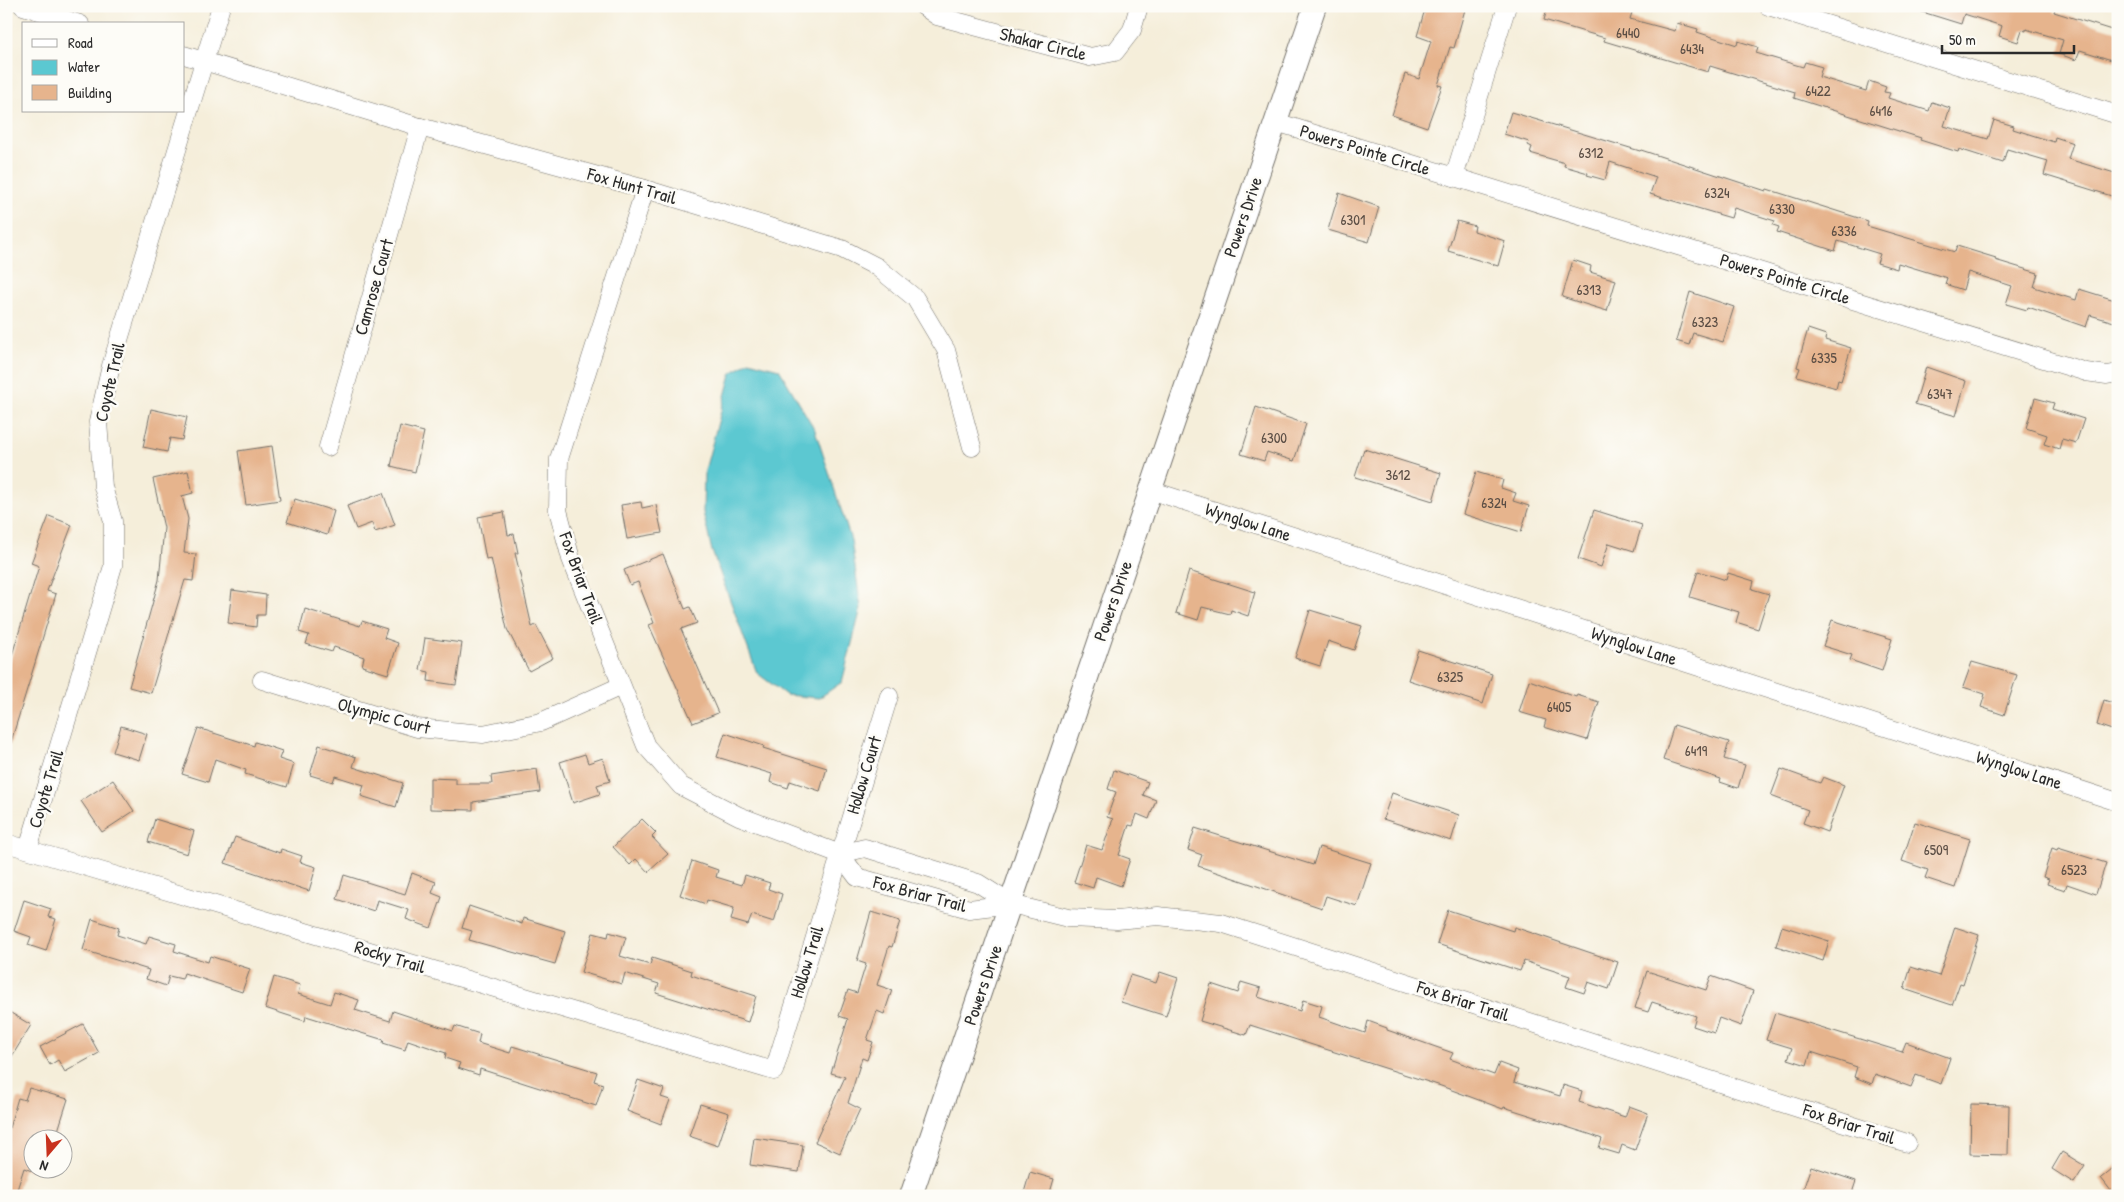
<svg xmlns="http://www.w3.org/2000/svg" width="2124" height="1202" viewBox="0 0 2124 1202" font-family="'Patrick Hand',sans-serif">
<style>
.water{fill:#5bc8d1;stroke:#437a7e}
.building{fill:#e6b48d}
.lines{fill:none;stroke-linecap:round;stroke-linejoin:round}
.minor-casing{stroke:#726f68;stroke-width:19}
.tertiary-casing{stroke:#726f68;stroke-width:24}
.minor{stroke:#fff;stroke-width:18}
.tertiary{stroke:#fff;stroke-width:22}
.labels{text-anchor:middle;stroke-width:5;stroke-linejoin:round;paint-order:stroke}
.number-label{font-size:15px;fill:#5a4d44}
.street-label{font-size:18px;fill:#2b2b2b;stroke:#fdfcf7}
</style>
<rect width="100%" height="100%" fill="#fdfcf7"/>
<filter id="ink" filterUnits="userSpaceOnUse"><feTurbulence type="fractalNoise" baseFrequency=".02" numOctaves="2"/><feDisplacementMap in="SourceGraphic" scale="10" xChannelSelector="R" yChannelSelector="G"/><feConvolveMatrix kernelMatrix="1 2 1 2 8 2 1 2 1" color-interpolation-filters="sRGB"/></filter>
<filter id="wash" filterUnits="userSpaceOnUse"><feTurbulence type="fractalNoise" baseFrequency=".0096" numOctaves="4" result="noise"/><feDisplacementMap in="SourceGraphic" scale="20" xChannelSelector="R" yChannelSelector="G"/><feGaussianBlur stdDeviation="1.12" result="paint"/><feColorMatrix in="noise" values="0 0 0 0 0 0 0 0 0 0 0 0 0 0 0 0 0 1.4 0 .05"/><feComposite in="paint" operator="in"/></filter>
<g filter="url(#wash)">
<rect width="100%" height="100%" fill="#f5eeda"/>
<!-- water -->
<path class="water" d="M749,361L779,369L815,430L851,540L861,608L842,682L819,698L786,695L757,673L712,551L703,512L704,474L731,374Z"/>
<g id="blocks">
<!-- building -->
<g class="building">
<path d="M1426,6H1466L1454,48L1450,47L1438,85L1442,86L1427,127L1392,115L1405,74L1419,79L1431,41L1417,36Z"/>
<path d="M1548,6H1622L1633,9L1630,19L1675,31L1677,23L1698,29L1697,32L1737,45L1738,41L1758,47L1756,53L1803,67L1805,62L1822,67L1819,77L1866,91L1869,81L1886,87L1884,92L1890,93L1888,98L1929,111L1932,102L1950,108L1944,126L1988,139L1994,120L2014,126L2013,129L2054,142L2055,137L2073,143L2068,159L2118,174V198L2044,175L2048,161L2007,149L2003,163L1959,149L1958,152L1920,140L1921,138L1794,98L1795,92L1710,66L1708,72L1604,41L1605,38L1544,20Z"/>
<path d="M1916,6H2046L2055,9L2054,12L2118,32V62L2080,50L2076,60L2059,54L2063,40L2026,29V31L2022,30L2018,42L1999,36L2002,26L1964,14L1961,24L1916,10Z"/>
<path d="M1511,112L1640,151L1641,150L1766,191L1767,189L1868,221L1867,226L1955,252L1957,246L1996,258L1995,260L2038,273L2034,287L2076,300L2079,289L2118,301L2114,322L2090,315L2086,327L2028,307L2027,310L2006,304L2012,286L1968,272L1963,290L1945,284L1947,278L1898,263L1897,269L1877,263L1880,254L1838,241L1835,251L1777,232L1779,227L1773,225L1775,221L1734,208L1731,218L1650,194L1656,177L1610,162L1605,180L1587,175L1588,173L1564,166L1565,163L1530,153L1532,147L1528,145L1529,142L1504,134Z"/>
<path d="M1339,193L1379,207L1369,242L1328,230Z"/>
<path d="M1457,221L1475,226L1474,231L1505,241L1498,266L1448,251Z"/>
<path d="M1573,260L1591,266L1590,272L1616,280L1607,311L1562,297Z"/>
<path d="M1690,292L1734,307L1723,342L1693,333L1689,345L1676,341Z"/>
<path d="M1808,329L1826,335L1825,340L1851,348L1841,381L1838,380L1836,388L1797,376L1800,368L1797,367Z"/>
<path d="M1926,367L1966,381L1956,416L1915,404Z"/>
<path d="M2035,398L2054,403L2052,409L2084,419L2076,443L2062,439L2059,449L2044,444L2047,435L2026,428Z"/>
<path d="M1256,407L1306,424L1294,461L1267,452L1264,461L1241,454Z"/>
<path d="M151,409L187,417L182,440L170,438L167,452L143,447Z"/>
<path d="M400,426L424,432L415,472L391,466Z"/>
<path d="M272,446L280,500L246,505L238,451Z"/>
<path d="M1364,449L1441,473L1433,501L1355,477Z"/>
<path d="M188,471L193,493L182,496L188,519L184,553L196,554L193,581L185,580L151,693L129,687L159,580L164,528L153,479Z"/>
<path d="M1476,472L1503,480L1501,488L1516,493L1513,501L1529,506L1521,532L1463,514Z"/>
<path d="M383,493L395,525L375,532L372,523L356,529L347,506Z"/>
<path d="M295,499L334,511L327,535L287,522Z"/>
<path d="M641,502L642,508L656,505L662,533L627,539L621,505Z"/>
<path d="M1594,510L1642,525L1634,551L1609,543L1601,567L1578,559Z"/>
<path d="M504,512L508,535L514,534L518,553H515L532,627L536,625L553,658L529,671L507,629L491,558L486,559L478,517Z"/>
<path d="M49,516L72,525L47,591L56,594L10,745H6V675L39,566L31,563Z"/>
<path d="M663,554L685,609L690,607L697,623L681,629L718,713L693,723L649,625L654,623L638,582L630,585L624,570Z"/>
<path d="M1189,571L1255,592L1248,616L1231,610L1230,614L1202,607L1198,620L1176,613Z"/>
<path d="M1698,571L1726,580L1728,573L1754,581L1752,589L1769,594L1758,629L1736,622L1739,612L1690,597Z"/>
<path d="M232,590L266,595L265,615H257L256,627L228,623Z"/>
<path d="M305,609L360,626L362,621L387,629L384,638L398,643L388,674L362,666L364,657L334,647L332,652L306,644L309,635L299,632Z"/>
<path d="M1310,610L1362,626L1354,650L1328,641L1320,666L1295,658Z"/>
<path d="M1832,620L1892,639L1882,671L1850,660L1852,655L1823,646Z"/>
<path d="M425,638L462,643L456,685L428,681L429,672L420,670Z"/>
<path d="M1418,650L1492,674L1483,704L1408,680Z"/>
<path d="M1972,662L2017,675L2004,715L1981,707L1985,694L1963,687Z"/>
<path d="M1529,680L1576,697L1577,695L1599,702L1587,740L1544,727L1546,720L1519,712Z"/>
<path d="M2104,700L2118,705V732L2097,725Z"/>
<path d="M1674,725L1729,742L1724,759L1745,765L1738,788L1720,782L1721,779L1663,760Z"/>
<path d="M121,726L147,734L139,760L113,752Z"/>
<path d="M198,728L254,746L255,742L282,751L279,759L294,764L287,787L245,774L246,770L215,759L208,782L182,774Z"/>
<path d="M725,733L764,746L763,748L827,768L820,791L790,781L788,788L770,782L772,774L717,757Z"/>
<path d="M319,745L356,757L353,767L403,783L396,807L361,796L364,785L335,776L333,782L310,775Z"/>
<path d="M585,754L588,763L603,758L610,781L597,785L600,794L573,803L560,762Z"/>
<path d="M537,769L540,792L473,802V810L430,809V778L456,779V784H492L491,776Z"/>
<path d="M1781,769L1820,783L1823,777L1844,785L1827,832L1803,823L1808,810L1771,796Z"/>
<path d="M1114,770L1148,782L1143,795L1156,800L1149,819L1137,814L1133,826L1129,825L1119,855L1130,859L1121,886L1096,877L1093,888L1074,882L1086,845L1102,850L1113,819L1107,817L1116,792L1108,789Z"/>
<path d="M113,780L134,811L102,832L81,801Z"/>
<path d="M1392,793L1459,815L1451,841L1383,819Z"/>
<path d="M155,819L194,831L187,854L148,842Z"/>
<path d="M642,819L656,833L652,837L668,854L648,872L636,859L630,865L613,847Z"/>
<path d="M1915,822L1970,839L1955,888L1925,878L1928,870L1902,861Z"/>
<path d="M1195,828L1313,865L1319,847L1371,863L1357,906L1326,896L1322,908L1198,866L1202,855L1188,850Z"/>
<path d="M235,837L280,853L281,849L302,856L300,862L316,867L309,891L225,863Z"/>
<path d="M2052,848L2057,850L2058,848L2106,863L2096,894L2067,884L2065,890L2047,884L2049,879L2043,877Z"/>
<path d="M692,861L718,870L716,877L742,885L745,875L770,883L768,889L782,894L774,922L752,915L748,925L731,920L734,908L707,900L706,904L680,895Z"/>
<path d="M412,873L436,882L432,893L442,897L431,928L406,919L409,910L377,900L374,911L337,899L344,875L405,894Z"/>
<path d="M24,900L51,909L48,917L56,919L46,951L28,945L31,937L14,931Z"/>
<path d="M469,906L522,924L523,918L565,931L555,964L469,940L472,931L462,928Z"/>
<path d="M1448,910L1513,931L1514,927L1618,962L1609,989L1588,982L1584,993L1566,987L1570,976L1524,961L1520,971L1437,944Z"/>
<path d="M871,912L900,921L892,947L889,946L877,985L892,990L884,1014L877,1011L867,1040L873,1042L867,1060L862,1058L848,1103L860,1109L840,1153L815,1142L845,1077L831,1073L848,1019L839,1016L848,990L857,993L866,964L857,961Z"/>
<path d="M92,919L119,928L117,935L146,944L149,936L176,944L174,951L208,962L210,956L250,969L242,992L184,973L182,979L169,976L166,986L146,979L149,970L83,950Z"/>
<path d="M1782,926L1829,941L1823,961L1776,946Z"/>
<path d="M1955,927L1979,935L1963,984L1960,983L1952,1005L1904,989L1911,967L1939,976Z"/>
<path d="M609,932L626,937L620,956L650,965L652,958L692,971L691,975L756,996L748,1022L656,993L659,984L625,973L622,984L581,972L593,933L608,937Z"/>
<path d="M1647,971L1706,990L1711,976L1753,991L1741,1026L1719,1018L1714,1033L1693,1026L1696,1016L1652,1002L1648,1012L1635,1008Z"/>
<path d="M1160,972L1178,978L1166,1016L1121,1002L1130,975L1156,983Z"/>
<path d="M274,977L300,985L298,994L330,1004L334,992L359,1000L355,1010L390,1021L393,1011L453,1031L455,1026L480,1034L478,1043L510,1053L512,1046L597,1072L594,1081L603,1084L596,1106L480,1069L479,1075L458,1068L460,1063L445,1058L446,1053L408,1040L405,1050L383,1043L384,1040L306,1016L305,1021L265,1008Z"/>
<path d="M1241,982L1261,988L1258,997L1300,1011L1303,1000L1322,1006L1319,1017L1365,1033L1368,1021L1387,1028V1030L1453,1053L1450,1059L1494,1075L1499,1063L1518,1070L1514,1082L1560,1096L1563,1085L1582,1091L1579,1102L1625,1117L1629,1106L1648,1113L1635,1150L1622,1145L1619,1154L1599,1148L1602,1139L1592,1135L1504,1107L1503,1109L1441,1086L1250,1025L1246,1035L1200,1021L1211,984L1238,993Z"/>
<path d="M6,1010L31,1025L6,1066Z"/>
<path d="M1775,1013L1902,1052L1906,1042L1950,1058L1941,1084L1916,1075L1911,1087L1875,1074L1872,1084L1854,1077L1857,1067L1811,1052L1807,1065L1788,1059L1792,1048L1766,1040Z"/>
<path d="M83,1024L99,1053L65,1072L58,1060L50,1065L40,1047Z"/>
<path d="M638,1080L664,1089L661,1097L670,1100L661,1124L627,1111Z"/>
<path d="M29,1088L68,1099L55,1140H32V1171L24,1168L15,1196H6V1138L18,1098L25,1100Z"/>
<path d="M700,1104L729,1113L718,1146L689,1136Z"/>
<path d="M1971,1104L2009,1105L2008,1155L1970,1154Z"/>
<path d="M754,1138L803,1145L799,1172L750,1165Z"/>
<path d="M2062,1152L2085,1166L2074,1183L2052,1169Z"/>
<path d="M2118,1164V1196H2115L2101,1178Z"/>
<path d="M1811,1166L1856,1181L1851,1196H1810L1802,1193Z"/>
<path d="M1030,1172L1054,1179L1049,1196H1023Z"/>
</g>
</g>
</g>
<g filter="url(#ink)">
<use href="#blocks" fill-opacity="0" stroke="#726f68" stroke-width="1"/>
<g class="lines">
<defs>
<g id="minor">
<path d="M23,6L80,24"/>
<path d="M923,6L937,16L1090,57L1115,52L1132,30L1139,6"/>
<path d="M1768,6L2118,115"/>
<path d="M184,55L420,127L645,189L842,249L877,267L915,298L946,350L972,447"/>
<path d="M1276,122L2086,372L2107,375L2118,373"/>
<path d="M1454,177L1507,6"/>
<path d="M645,189L559,459L558,510L571,559L646,746L681,786L739,816L840,854L857,877L969,909L1011,904"/>
<path d="M328,447L420,127"/>
<path d="M1150,490L2118,802"/>
<path d="M262,680L417,728L483,734L541,722L621,686"/>
<path d="M6,843L774,1071L889,696"/>
<path d="M28,849L113,566V521L103,487L98,422L111,366L221,6"/>
<path d="M840,854L865,848L978,883L1011,904L1068,918L1117,920L1158,916L1221,923L1907,1143"/>
</g>
<path id="tertiary" d="M911,1196L1315,6"/>
</defs>
<!-- minor casing -->
<use href="#minor" class="minor-casing"/>
<!-- tertiary casing -->
<use href="#tertiary" class="tertiary-casing"/>
<!-- minor -->
<use href="#minor" class="minor"/>
<!-- tertiary -->
<use href="#tertiary" class="tertiary"/>
</g>
</g>
<g class="labels">
<!-- number labels -->
<g class="number-label">
<text x="1628" y="38">6440</text>
<text x="1692" y="54">6434</text>
<text x="1818" y="96">6422</text>
<text x="1881" y="116">6416</text>
<text x="1591" y="158">6312</text>
<text x="1717" y="198">6324</text>
<text x="1782" y="214">6330</text>
<text x="1353" y="225">6301</text>
<text x="1844" y="236">6336</text>
<text x="1589" y="295">6313</text>
<text x="1705" y="327">6323</text>
<text x="1824" y="363">6335</text>
<text x="1940" y="399">6347</text>
<text x="1274" y="443">6300</text>
<text x="1398" y="480">3612</text>
<text x="1494" y="508">6324</text>
<text x="1450" y="682">6325</text>
<text x="1559" y="712">6405</text>
<text x="1696" y="756">6419</text>
<text x="1936" y="855">6509</text>
<text x="2074" y="875">6523</text>
</g>
<!-- street labels -->
<g class="street-label">
<text transform="translate(1043 44) rotate(14)" y="6">Shakar Circle</text>
<text transform="translate(1365 150) rotate(17)" y="6">Powers Pointe Circle</text>
<text transform="translate(632 186) rotate(16)" y="6">Fox Hunt Trail</text>
<text transform="translate(1243 217) rotate(-71)" y="6">Powers Drive</text>
<text transform="translate(1785 279) rotate(17)" y="6">Powers Pointe Circle</text>
<text transform="translate(374 287) rotate(-74)" y="6">Camrose Court</text>
<text transform="translate(110 382) rotate(-77)" y="6">Coyote Trail</text>
<text transform="translate(1248 522) rotate(18)" y="6">Wynglow Lane</text>
<text transform="translate(581 578) rotate(70)" y="6">Fox Briar Trail</text>
<text transform="translate(1113 601) rotate(-71)" y="6">Powers Drive</text>
<text transform="translate(1634 646) rotate(18)" y="6">Wynglow Lane</text>
<text transform="translate(384 716) rotate(15)" y="6">Olympic Court</text>
<text transform="translate(2019 770) rotate(18)" y="6">Wynglow Lane</text>
<text transform="translate(864 775) rotate(-73)" y="6">Hollow Court</text>
<text transform="translate(46 789) rotate(-73)" y="6">Coyote Trail</text>
<text transform="translate(920 894) rotate(15)" y="6">Fox Briar Trail</text>
<text transform="translate(390 957) rotate(17)" y="6">Rocky Trail</text>
<text transform="translate(807 962) rotate(-73)" y="6">Hollow Trail</text>
<text transform="translate(983 985) rotate(-71)" y="6">Powers Drive</text>
<text transform="translate(1463 1001) rotate(18)" y="6">Fox Briar Trail</text>
<text transform="translate(1849 1124) rotate(18)" y="6">Fox Briar Trail</text>
</g>
</g>
<!-- margin -->
<rect width="2124" height="1202" fill="none" stroke="#fdfcf7" stroke-width="25"/>
<!-- legend -->
<rect x="22" y="22" width="162" height="90" fill="#fdfcf7" stroke="#a9a8a5"/>
<rect x="32" y="39" width="25" height="8" fill="#ffffff" stroke="#a9a8a5"/>
<text x="68" y="48" font-size="15" fill="#2b2b2b">Road</text>
<rect x="32" y="60" width="25" height="15" fill="#5bc8d1" stroke="#a9a8a5"/>
<text x="68" y="72" font-size="15" fill="#2b2b2b">Water</text>
<rect x="32" y="85" width="25" height="15" fill="#e6b48d" stroke="#a9a8a5"/>
<text x="68" y="98" font-size="15" fill="#2b2b2b">Building</text>
<!-- north arrow -->
<g transform="translate(48 1154) rotate(199)"><circle r="24" fill="#fdfcf7" stroke="#a9a8a5"/>
<path d="M0-4L9 19L0 12L-9 19Z" fill="#c8321e"/>
<text y="-8" font-size="14" font-weight="bold" text-anchor="middle" fill="#2b2b2b">N</text>
</g>
<!-- scale -->
<path d="M1942 45v8h132v-8" fill="none" stroke="#2b2b2b" stroke-width="2.5"/>
<text x="1949" y="45" font-size="15" fill="#2b2b2b" stroke="#fdfcf7" stroke-width="4" paint-order="stroke">50 m</text>
</svg>
